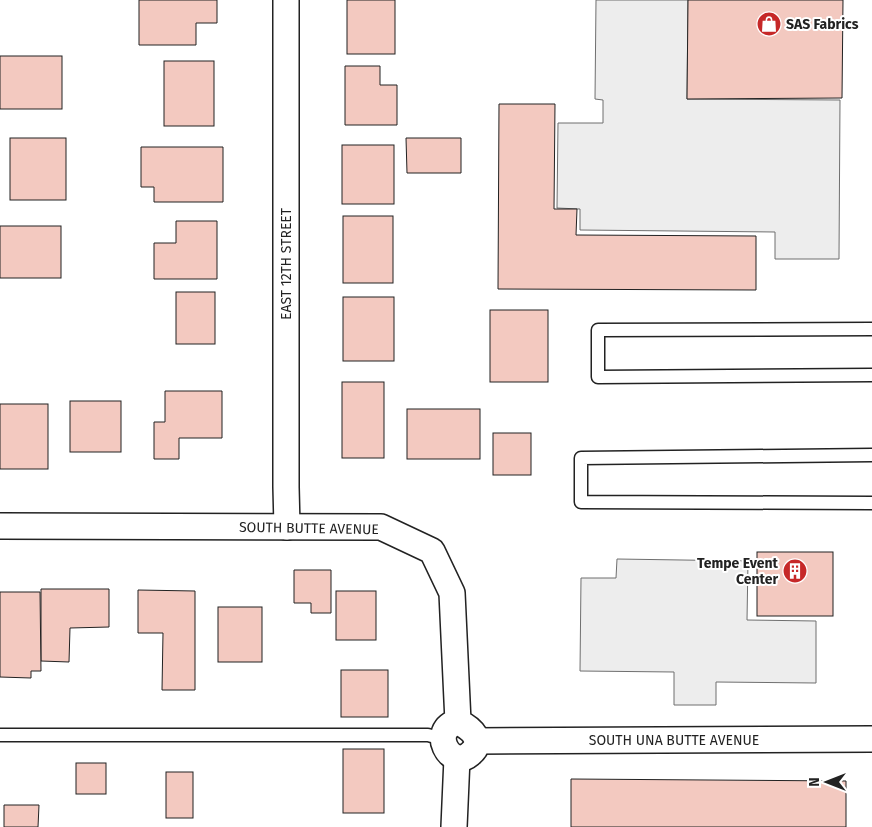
<svg xmlns="http://www.w3.org/2000/svg" width="872" height="827" viewBox="0 0 872 827" font-family="'Fira Sans',sans-serif">
<style>
.parking{fill:#ededed;stroke:#6f6f6f}
.building{fill:#f3c9c0;stroke:#222}
.lines{fill:none;stroke-linecap:round;stroke-linejoin:round}
.lane-casing{stroke:#222;stroke-width:15}
.street-casing{stroke:#222;stroke-width:28}
.lane{stroke:#fff;stroke-width:12}
.street{stroke:#fff;stroke-width:25}
.labels{text-anchor:middle;stroke-width:4;stroke-linejoin:round;paint-order:stroke}
.poi-label{font-size:14px;font-weight:bold;fill:#222;stroke:#fff;text-anchor:start}
.street-label{font-size:14px;fill:#222;stroke:#fff}
</style>
<rect width="100%" height="100%" fill="#fff"/>
<!-- parking -->
<g class="parking">
<path d="M596,0H688L687,99L840,100L839,259H775V232L580,230V209L557,208L558,123H603V100L595,99Z"/>
<path d="M617,559L748,561L747,620L816,621V683L716,682V705H674V672L580,671L581,578H616Z"/>
</g>
<!-- building -->
<g class="building">
<path d="M139,0H217V23H196V45H139Z"/>
<rect x="347" y="0" width="48" height="54"/>
<path d="M688,0H843L842,98L687,99Z"/>
<rect x="0" y="56" width="62" height="53"/>
<rect x="164" y="61" width="50" height="65"/>
<path d="M345,66H380V85H397V125H345Z"/>
<path d="M499,104H555L554,209H577L576,235L756,236V290L498,289Z"/>
<rect x="10" y="138" width="56" height="62"/>
<path d="M406,138H461V173H407Z"/>
<rect x="342" y="145" width="52" height="59"/>
<path d="M141,147H223V202H154V187H141Z"/>
<rect x="343" y="216" width="50" height="67"/>
<path d="M176,221H217V279H154V243H176Z"/>
<rect x="0" y="226" width="61" height="52"/>
<rect x="176" y="292" width="39" height="52"/>
<rect x="343" y="297" width="51" height="64"/>
<rect x="490" y="310" width="58" height="72"/>
<rect x="342" y="382" width="42" height="76"/>
<path d="M165,391H222V438H179V459H154V422H165Z"/>
<rect x="70" y="401" width="51" height="51"/>
<rect x="0" y="404" width="48" height="65"/>
<rect x="407" y="409" width="73" height="50"/>
<rect x="493" y="433" width="38" height="42"/>
<rect x="757" y="552" width="76" height="64"/>
<path d="M294,570H331V613H311V603H294Z"/>
<path d="M41,589H109V627L70,628L69,662L41,661Z"/>
<path d="M138,590L195,591V690H162L163,633H138Z"/>
<rect x="336" y="591" width="40" height="49"/>
<path d="M0,592H40L41,671H31V678L0,677Z"/>
<rect x="218" y="607" width="44" height="55"/>
<rect x="341" y="670" width="47" height="47"/>
<rect x="343" y="749" width="41" height="64"/>
<rect x="76" y="763" width="30" height="31"/>
<rect x="166" y="772" width="27" height="46"/>
<path d="M571,779L846,781V827H571Z"/>
<path d="M4,805H39L38,827H4Z"/>
</g>
<g class="lines">
<defs>
<g id="lane">
<path d="M872,329L598,330V377L872,375"/>
<path d="M872,455L581,458V502L872,503"/>
<path d="M0,735H428L443,739"/>
</g>
<g id="street">
<path d="M286,0V487L287,527"/>
<path d="M0,526L381,527L432,551L452,593L458,722C428,729 450,771 470,754C486,741 471,728 458,722"/>
<path d="M477,741L872,739"/>
<path d="M454,827L457,758"/>
</g>
</defs>
<!-- lane casing -->
<use href="#lane" class="lane-casing"/>
<!-- street casing -->
<use href="#street" class="street-casing"/>
<!-- lane -->
<use href="#lane" class="lane"/>
<!-- street -->
<use href="#street" class="street"/>
</g>
<!-- icons -->
<defs>
<symbol id="shop-disc" viewBox="-11 -11 22 22"><circle r="9.5" fill="#c62828" stroke="#fff"/><path d="M-5-2.5h2.3a2.7 3.5 0 0 1 5.4 0H5L5.5 6h-11ZM-1.5-2.5h3a1.5 2.3 0 0 0-3 0Z" fill="#fff"/></symbol>
<symbol id="building-disc" viewBox="-11 -11 22 22"><circle r="9.5" fill="#c62828" stroke="#fff"/><path d="M-4-6H4V6H1V3H-1V6H-4ZM-2.5-4.3h1.7v1.8h-1.7ZM.8-4.3h1.7v1.8H.8ZM-2.5-1h1.7V.8h-1.7ZM.8-1h1.7V.8H.8Z" fill="#fff"/></symbol>
</defs>
<g fill-rule="evenodd">
<use href="#shop-disc" x="755" y="10" width="28" height="28"/>
<use href="#building-disc" x="781" y="557" width="28" height="28"/>
</g>
<g class="labels">
<!-- poi labels -->
<g class="poi-label">
<text x="786" y="29">SAS Fabrics</text>
<text x="778" y="568" text-anchor="end">Tempe Event<tspan x="778" dy="16">Center</tspan></text>
</g>
<!-- street labels -->
<g class="street-label">
<text transform="translate(286 264) rotate(-90)" y="5">EAST 12TH STREET</text>
<text transform="translate(309 528) rotate(1)" y="5">SOUTH BUTTE AVENUE</text>
<text x="674" y="745">SOUTH UNA BUTTE AVENUE</text>
</g>
</g>
<!-- north arrow -->
<g transform="translate(827 782) rotate(270)" stroke="#ffffff" stroke-width="4" paint-order="stroke">
<path d="M0-4L9 19L0 12L-9 19Z" fill="#222222"/>
<text y="-8" font-size="14" font-weight="bold" text-anchor="middle" fill="#222222">N</text>
</g>
</svg>
